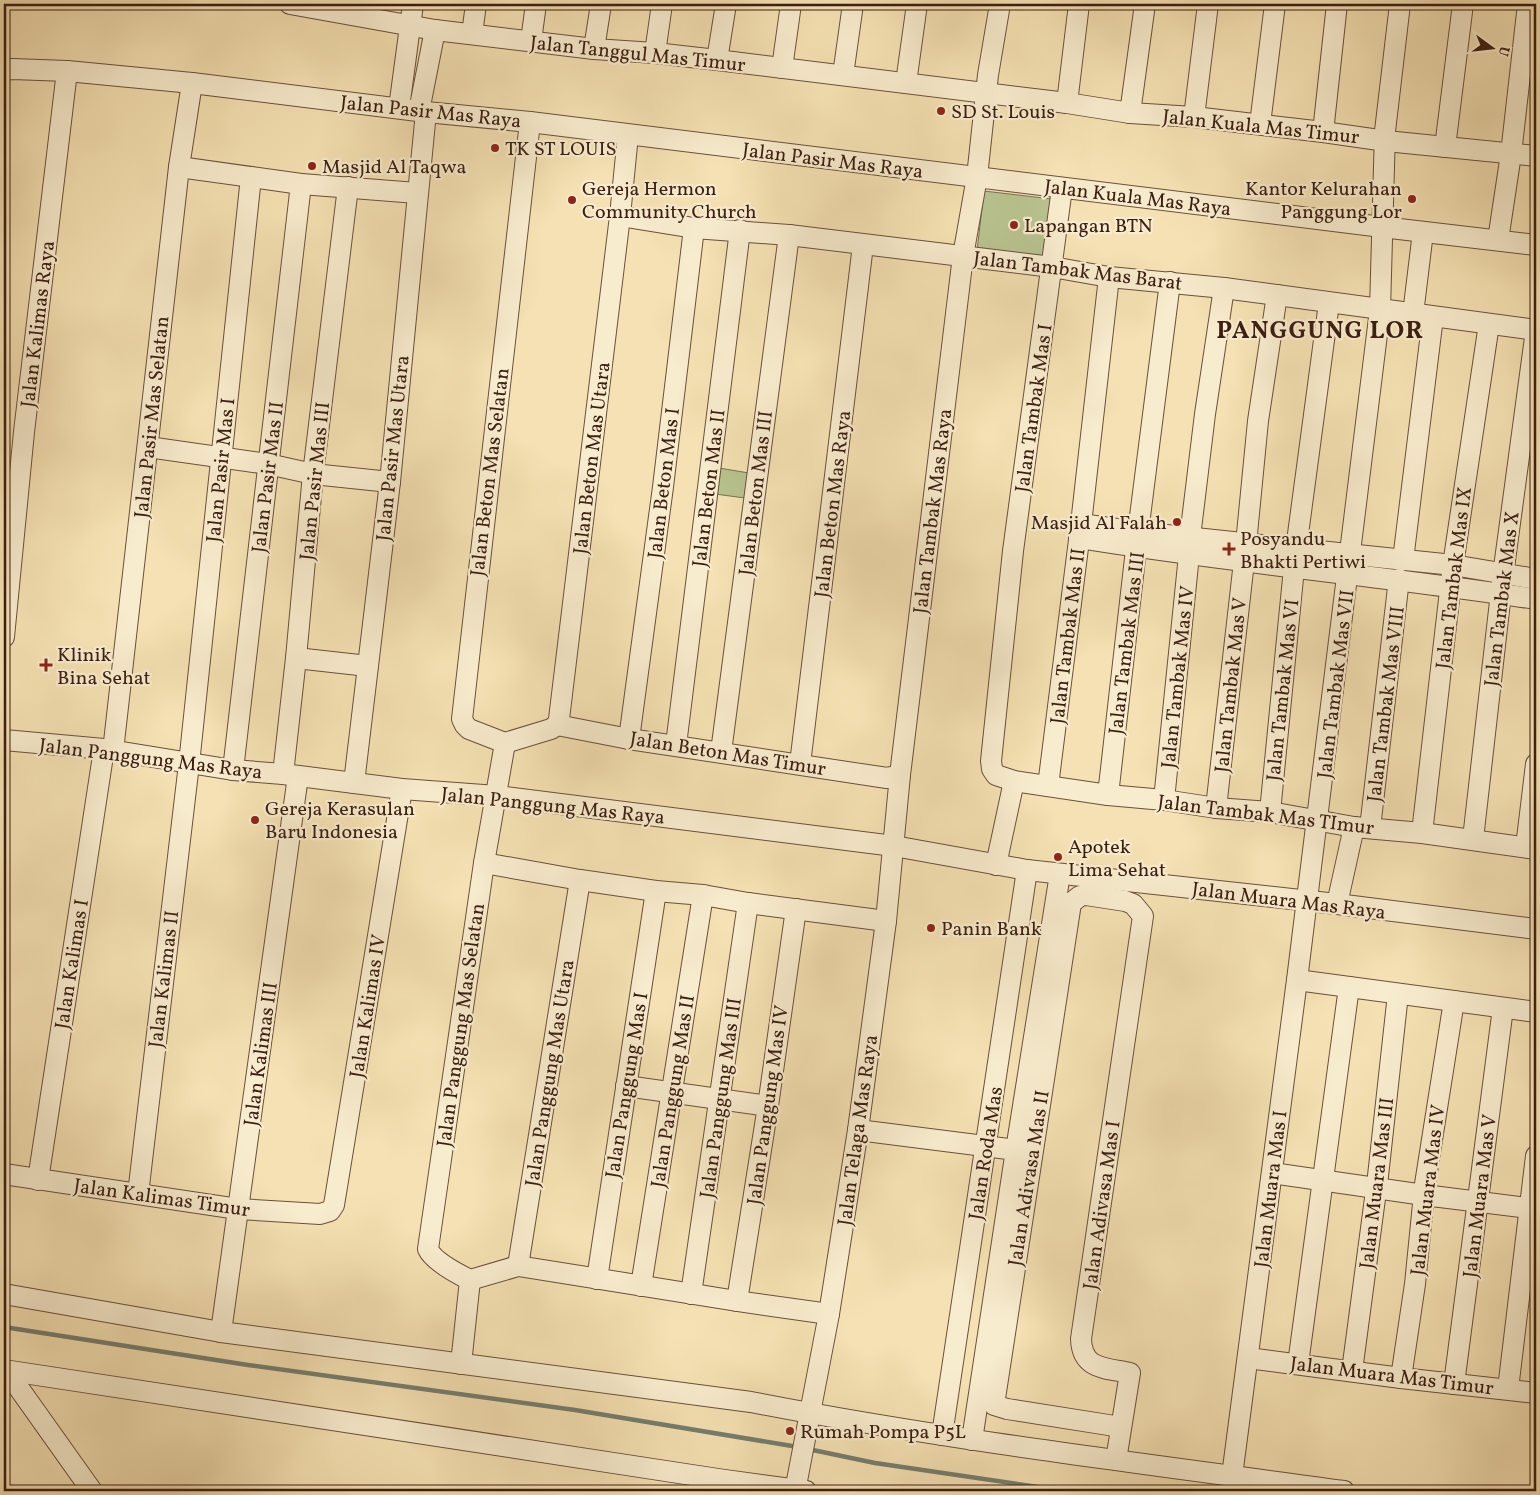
<svg xmlns="http://www.w3.org/2000/svg" width="1540" height="1495" viewBox="0 0 1540 1495" font-family="Vollkorn,serif">
<style>
.green{fill:#b8c38f;stroke:#7a7151}
.lines{fill:none;stroke-linecap:round;stroke-linejoin:round}
.stream{stroke:#757e6f;stroke-width:4.5}
.minor-casing{stroke:#6a503b;stroke-width:22}
.minor{stroke:#f8ecce;stroke-width:20}
.poi-dot{fill:#8f2418;stroke:#f8ecce;stroke-width:2}
.labels{text-anchor:middle;stroke-width:4.5;stroke-linejoin:round;paint-order:stroke}
.street-label{font-size:20px;fill:#3b1f13;stroke:#f8ecce}
.poi-label{font-size:20px;fill:#3b1f13;stroke:#f8ecce;text-anchor:start}
.district-label{font-size:25px;font-weight:bold;letter-spacing:1px;fill:#3b1f13;stroke:#f8ecce}
</style>
<rect width="100%" height="100%" fill="#f5e1b3"/>
<filter id="stains"><feTurbulence type="fractalNoise" baseFrequency=".004" numOctaves="4"/><feColorMatrix values="0 0 0 0 .2 0 0 0 0 .09 0 0 0 0 .02 0 0 0 .5 -.17"/></filter>
<radialGradient id="worn" r=".72"><stop offset=".6" stop-color="#630" stop-opacity="0"/><stop offset="1" stop-color="#630" stop-opacity=".3"/></radialGradient>
<!-- green -->
<g class="green">
<path d="M984,191L1052,199L1045,259L977,251Z"/>
<path d="M719,468L749,473L745,498L715,494Z"/>
</g>
<g class="lines">
<!-- stream -->
<g class="stream">
<path d="M4,1327L248,1365L575,1410L798,1447"/>
<path d="M808,1449L875,1463L1065,1491"/>
</g>
<defs>
<g id="minor">
<path d="M290,4L435,30L594,49L655,53L717,60L1067,103L1130,113L1194,117L1323,132L1386,141L1536,156"/>
<path d="M472,34L476,4"/>
<path d="M531,41L536,4"/>
<path d="M594,49L601,4"/>
<path d="M655,53L662,4"/>
<path d="M717,60L726,4"/>
<path d="M782,68L791,4"/>
<path d="M4,70L13,69L67,71L192,83L426,112L530,122L1382,227L1536,245"/>
<path d="M843,75L853,4"/>
<path d="M906,83L917,4"/>
<path d="M1067,103L1079,4"/>
<path d="M399,108L413,4"/>
<path d="M419,111L435,30"/>
<path d="M1130,113L1145,4"/>
<path d="M1194,117L1208,4"/>
<path d="M530,122L462,719L465,725L469,729L505,743L484,863L428,1249C433,1261 458,1274 470,1280L518,1266L737,1301L829,1314"/>
<path d="M1260,124L1275,4"/>
<path d="M1323,132L1337,4"/>
<path d="M1445,147L1463,4"/>
<path d="M179,167L301,184L417,193"/>
<path d="M1062,188L1013,551L991,761L992,769L996,775L1014,781L1108,795L1164,800L1216,808L1270,812L1354,827L1422,833L1536,849"/>
<path d="M620,216L694,228L789,235L1052,267L1109,277L1224,288L1536,330"/>
<path d="M1498,240L1511,154L1528,4"/>
<path d="M1413,314L1423,232"/>
<path d="M148,447L268,464L313,474L390,482"/>
<path d="M1081,524L1138,532L1453,565L1536,579"/>
<path d="M1190,537L1205,414L1224,288"/>
<path d="M1079,538C1231,563 1384,576 1536,599"/>
<path d="M1296,549L1329,303"/>
<path d="M1403,560L1433,317"/>
<path d="M4,637L24,432L67,71"/>
<path d="M296,658L368,666"/>
<path d="M557,725L629,739L887,778L900,775"/>
<path d="M629,739L663,487L694,228"/>
<path d="M4,740L104,749L233,770L283,774L402,789L497,796L894,846L1027,870L1337,904L1536,929"/>
<path d="M505,743L551,729L557,725L559,719L620,216L628,135"/>
<path d="M676,745L740,230"/>
<path d="M113,751L179,167L192,83"/>
<path d="M721,752L789,235"/>
<path d="M800,764L863,245"/>
<path d="M233,770L301,184"/>
<path d="M283,774L296,658L313,474L348,187"/>
<path d="M354,783L390,482L426,112"/>
<path d="M1048,786L1081,524L1109,277"/>
<path d="M1108,795L1138,532L1170,282"/>
<path d="M1164,800L1189,555"/>
<path d="M1216,808L1246,544L1258,421L1277,295"/>
<path d="M1270,812L1294,568"/>
<path d="M1370,828L1399,579"/>
<path d="M1422,833L1453,565L1489,324"/>
<path d="M1473,839L1503,575L1536,330"/>
<path d="M1526,847L1536,764"/>
<path d="M484,863L580,880L656,891L703,895L748,903L886,921"/>
<path d="M996,865L1014,781"/>
<path d="M1337,904L1354,827"/>
<path d="M1297,980L1536,1012"/>
<path d="M626,1086L768,1106"/>
<path d="M858,1130L1016,1150"/>
<path d="M1272,1173L1424,1195L1536,1209"/>
<path d="M4,1174L238,1209L320,1214L330,1211L334,1205L402,789"/>
<path d="M38,1180L104,749"/>
<path d="M138,1194L189,764L251,177"/>
<path d="M518,1266L580,880"/>
<path d="M597,1279L656,891"/>
<path d="M641,1286L703,895"/>
<path d="M4,1294L221,1332L751,1402C947,1440 1146,1464 1344,1491"/>
<path d="M691,1294L748,903"/>
<path d="M737,1301L768,1106L796,909"/>
<path d="M221,1332L298,776"/>
<path d="M1248,1358L1401,1378L1536,1393"/>
<path d="M461,1364L470,1280"/>
<path d="M1298,1364L1349,987"/>
<path d="M4,1370L718,1479L806,1491"/>
<path d="M6,1370L92,1491"/>
<path d="M1352,1371L1378,1176L1398,994"/>
<path d="M1401,1378L1415,1284L1425,1184L1454,1001"/>
<path d="M1454,1384L1503,1008"/>
<path d="M1508,1389L1536,1156"/>
<path d="M942,1435L1027,870"/>
<path d="M972,1440L1016,1150L1060,874"/>
<path d="M1116,1460L1130,1373C1106,1368 1082,1370 1081,1339L1143,916L1133,904L1125,901L1086,895L1080,896L1071,903L994,1405L1007,1409L1121,1427"/>
<path d="M1232,1476L1297,980L1380,310L1385,131L1400,4"/>
<path d="M795,1491L829,1314L858,1130L886,921L900,775L963,256L977,177L988,75L1000,4"/>
</g>
</defs>
<!-- minor casing -->
<use href="#minor" class="minor-casing"/>
<!-- minor -->
<use href="#minor" class="minor"/>
</g>
<!-- markers -->
<g class="poi-dot">
<circle cx="941" cy="111" r="5"/>
<circle cx="495" cy="148" r="5"/>
<circle cx="312" cy="166" r="5"/>
<circle cx="1412" cy="199" r="5"/>
<circle cx="572" cy="200" r="5"/>
<circle cx="1014" cy="225" r="5"/>
<circle cx="1177" cy="522" r="5"/>
<path d="M1226.5 541.5h5v5h5v5h-5v5h-5v-5h-5v-5h5z"/>
<path d="M43.5 657.5h5v5h5v5h-5v5h-5v-5h-5v-5h5z"/>
<circle cx="255" cy="820" r="5"/>
<circle cx="1058" cy="857" r="5"/>
<circle cx="931" cy="928" r="5"/>
<circle cx="790" cy="1431" r="5"/>
</g>
<g class="labels">
<!-- street labels -->
<g class="street-label">
<text transform="translate(638 53) rotate(6)" y="7">Jalan Tanggul Mas Timur</text>
<text transform="translate(431 111) rotate(6)" y="7">Jalan Pasir Mas Raya</text>
<text transform="translate(1261 126) rotate(6)" y="7">Jalan Kuala Mas Timur</text>
<text transform="translate(833 160) rotate(7)" y="7">Jalan Pasir Mas Raya</text>
<text transform="translate(1138 197) rotate(7)" y="7">Jalan Kuala Mas Raya</text>
<text transform="translate(1078 270) rotate(7)" y="7">Jalan Tambak Mas Barat</text>
<text transform="translate(37 324) rotate(-83)" y="7">Jalan Kalimas Raya</text>
<text transform="translate(1033 408) rotate(-82)" y="7">Jalan Tambak Mas I</text>
<text transform="translate(151 417) rotate(-84)" y="7">Jalan Pasir Mas Selatan</text>
<text transform="translate(392 448) rotate(-84)" y="7">Jalan Pasir Mas Utara</text>
<text transform="translate(591 458) rotate(-83)" y="7">Jalan Beton Mas Utara</text>
<text transform="translate(220 470) rotate(-84)" y="7">Jalan Pasir Mas I</text>
<text transform="translate(489 472) rotate(-83)" y="7">Jalan Beton Mas Selatan</text>
<text transform="translate(267 477) rotate(-83)" y="7">Jalan Pasir Mas II</text>
<text transform="translate(314 481) rotate(-84)" y="7">Jalan Pasir Mas III</text>
<text transform="translate(663 483) rotate(-83)" y="7">Jalan Beton Mas I</text>
<text transform="translate(708 488) rotate(-83)" y="7">Jalan Beton Mas II</text>
<text transform="translate(755 493) rotate(-83)" y="7">Jalan Beton Mas III</text>
<text transform="translate(832 504) rotate(-83)" y="7">Jalan Beton Mas Raya</text>
<text transform="translate(932 511) rotate(-83)" y="7">Jalan Tambak Mas Raya</text>
<text transform="translate(1453 578) rotate(-83)" y="7">Jalan Tambak Mas IX</text>
<text transform="translate(1501 599) rotate(-83)" y="7">Jalan Tambak Mas X</text>
<text transform="translate(1067 636) rotate(-83)" y="7">Jalan Tambak Mas II</text>
<text transform="translate(1126 643) rotate(-83)" y="7">Jalan Tambak Mas III</text>
<text transform="translate(1177 677) rotate(-84)" y="7">Jalan Tambak Mas IV</text>
<text transform="translate(1335 684) rotate(-83)" y="7">Jalan Tambak Mas VII</text>
<text transform="translate(1230 685) rotate(-84)" y="7">Jalan Tambak Mas V</text>
<text transform="translate(1282 690) rotate(-84)" y="7">Jalan Tambak Mas VI</text>
<text transform="translate(1385 704) rotate(-83)" y="7">Jalan Tambak Mas VIII</text>
<text transform="translate(728 753) rotate(9)" y="7">Jalan Beton Mas Timur</text>
<text transform="translate(151 758) rotate(7)" y="7">Jalan Panggung Mas Raya</text>
<text transform="translate(553 805) rotate(6)" y="7">Jalan Panggung Mas Raya</text>
<text transform="translate(1266 814) rotate(7)" y="7">Jalan Tambak Mas TImur</text>
<text transform="translate(1289 900) rotate(7)" y="7">Jalan Muara Mas Raya</text>
<text transform="translate(71 964) rotate(-81)" y="7">Jalan Kalimas I</text>
<text transform="translate(163 979) rotate(-83)" y="7">Jalan Kalimas II</text>
<text transform="translate(367 1006) rotate(-81)" y="7">Jalan Kalimas IV</text>
<text transform="translate(460 1025) rotate(-82)" y="7">Jalan Panggung Mas Selatan</text>
<text transform="translate(260 1054) rotate(-82)" y="7">Jalan Kalimas III</text>
<text transform="translate(549 1073) rotate(-81)" y="7">Jalan Panggung Mas Utara</text>
<text transform="translate(626 1085) rotate(-81)" y="7">Jalan Panggung Mas I</text>
<text transform="translate(672 1091) rotate(-81)" y="7">Jalan Panggung Mas II</text>
<text transform="translate(720 1098) rotate(-82)" y="7">Jalan Panggung Mas III</text>
<text transform="translate(767 1105) rotate(-82)" y="7">Jalan Panggung Mas IV</text>
<text transform="translate(857 1130) rotate(-82)" y="7">Jalan Telaga Mas Raya</text>
<text transform="translate(985 1153) rotate(-81)" y="7">Jalan Roda Mas</text>
<text transform="translate(1028 1178) rotate(-81)" y="7">Jalan Adivasa Mas II</text>
<text transform="translate(1376 1183) rotate(-83)" y="7">Jalan Muara Mas III</text>
<text transform="translate(1270 1189) rotate(-83)" y="7">Jalan Muara Mas I</text>
<text transform="translate(1427 1190) rotate(-83)" y="7">Jalan Muara Mas IV</text>
<text transform="translate(1479 1196) rotate(-83)" y="7">Jalan Muara Mas V</text>
<text transform="translate(162 1197) rotate(8)" y="7">Jalan Kalimas Timur</text>
<text transform="translate(1101 1205) rotate(-82)" y="7">Jalan Adivasa Mas I</text>
<text transform="translate(1392 1375) rotate(7)" y="7">Jalan Muara Mas Timur</text>
</g>
<!-- poi labels -->
<g class="poi-label">
<text x="951" y="118">SD St. Louis</text>
<text x="505" y="155">TK ST LOUIS</text>
<text x="322" y="173">Masjid Al Taqwa</text>
<text x="582" y="195">Gereja Hermon<tspan x="582" dy="23">Community Church</tspan></text>
<text x="1402" y="195" text-anchor="end">Kantor Kelurahan<tspan x="1402" dy="23">Panggung Lor</tspan></text>
<text x="1024" y="232">Lapangan BTN</text>
<text x="1167" y="529" text-anchor="end">Masjid Al Falah</text>
<text x="1240" y="545">Posyandu<tspan x="1240" dy="23">Bhakti Pertiwi</tspan></text>
<text x="57" y="661">Klinik<tspan x="57" dy="23">Bina Sehat</tspan></text>
<text x="265" y="815">Gereja Kerasulan<tspan x="265" dy="23">Baru Indonesia</tspan></text>
<text x="1068" y="853">Apotek<tspan x="1068" dy="23">Lima Sehat</tspan></text>
<text x="941" y="935">Panin Bank</text>
<text x="800" y="1438">Rumah Pompa P5L</text>
</g>
<!-- district labels -->
<g class="district-label">
<text x="1320" y="338">PANGGUNG LOR</text>
</g>
</g>
<!-- margin -->
<rect width="1540" height="1495" fill="none" stroke="#f5e1b3" stroke-width="20"/>
<rect x="5" y="5" width="1530" height="1485" fill="none" stroke="#3b1f13" stroke-width="2.5"/>
<rect x="10" y="10" width="1520" height="1475" fill="none" stroke="#3b1f13"/>
<!-- north arrow -->
<g transform="translate(1492 48) rotate(105)" stroke="#f8ecce" stroke-width="4" paint-order="stroke">
<path d="M0-4L9 19L0 12L-9 19Z" fill="#3b1f13"/>
<text y="-8" font-size="14" font-weight="bold" text-anchor="middle" fill="#3b1f13">U</text>
</g>
<rect width="100%" height="100%" filter="url(#stains)"/>
<rect width="100%" height="100%" fill="url(#worn)"/>
</svg>
